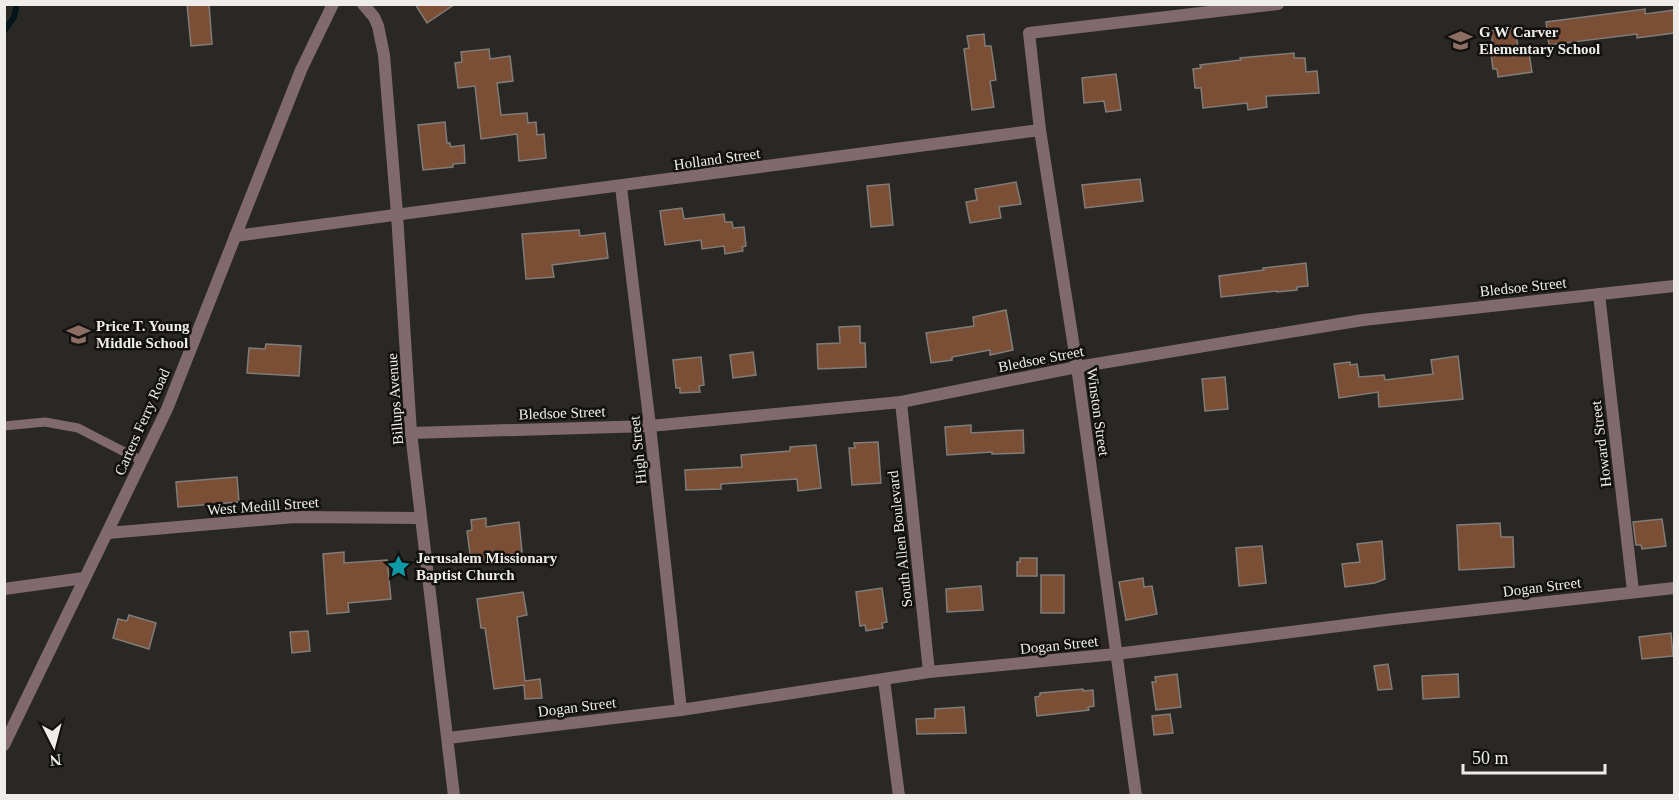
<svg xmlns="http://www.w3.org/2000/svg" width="1679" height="800" viewBox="0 0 1679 800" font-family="'Times New Roman',serif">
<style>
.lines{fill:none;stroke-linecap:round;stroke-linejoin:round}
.stream{stroke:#02151a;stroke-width:6}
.building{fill:#7b4e36;stroke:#807c79;stroke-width:1.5}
.lane{stroke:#816970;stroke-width:9}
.street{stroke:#816970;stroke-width:12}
.labels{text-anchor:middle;stroke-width:5;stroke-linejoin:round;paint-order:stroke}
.poi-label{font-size:15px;font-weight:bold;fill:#eeedea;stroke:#12110f;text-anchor:start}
.street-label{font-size:15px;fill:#eeedea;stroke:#12110f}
</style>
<rect width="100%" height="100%" fill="#2a2824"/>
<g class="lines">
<!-- stream -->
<path class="stream" d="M4,31L14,17L17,4"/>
</g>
<!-- building -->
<g class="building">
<path d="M187,4H209L212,44L191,46Z"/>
<path d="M415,4H455L427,23Z"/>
<path d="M1645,9V14L1674,10V33L1637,38V34L1549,45L1546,22Z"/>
<path d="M1515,28L1519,54L1529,53L1532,72L1498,77L1497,69H1493L1490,47L1493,46L1491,31Z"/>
<path d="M984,34L985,46H991L996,80L990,81L994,107L972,110L964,49L969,48L967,36Z"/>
<path d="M489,49L490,59L510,56L513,81L497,83L501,115L527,113L528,123L536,122L537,135L544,134L546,158L519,161L517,134L481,139L475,86L458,88L455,63L462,62L461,52Z"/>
<path d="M1294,53V58H1305L1306,72L1317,71L1319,93L1266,96L1267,107L1248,110L1247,103L1203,108L1201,88H1195L1193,69L1201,68L1200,65L1241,60L1240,58Z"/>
<path d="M1116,74L1121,110L1106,112L1104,101L1084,103L1082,78Z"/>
<path d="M445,122L447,143H450L451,147L464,145L465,163L453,164V167L423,170L418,125Z"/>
<path d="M1140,179L1143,201L1085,208L1082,185Z"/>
<path d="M1016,182L1021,204L999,207L1001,218L970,223L966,202L977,200L975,189Z"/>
<path d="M889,184L893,225L871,227L867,186Z"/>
<path d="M682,208L684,219L724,214L725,222H732L733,228L744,227L746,246L742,247L743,251L725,254L724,246L702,249L701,240L665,245L660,211Z"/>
<path d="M579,230L580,236L605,233L608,258L552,265L554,277L526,279L522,234Z"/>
<path d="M1306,263L1308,286L1297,287V290L1277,292V291L1221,297L1219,276L1264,270L1263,268Z"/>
<path d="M1006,310L1013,350L990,355V350L952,357V360L931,363L926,333L974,326L973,317Z"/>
<path d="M860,326V343H865L866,367L818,369L817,344L840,343L839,327Z"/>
<path d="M266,344L301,346L299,376L247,373L249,348L265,349Z"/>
<path d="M753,352L756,375L733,378L730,355Z"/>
<path d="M1458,356L1463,399L1379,407L1378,392L1339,398L1334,364L1350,362V365L1357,364L1359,377L1384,375L1385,380L1433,374L1431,360Z"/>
<path d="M701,357L704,385L699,386L700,392L680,393V388H676L673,360Z"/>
<path d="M1225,377L1228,409L1205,411L1202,379Z"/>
<path d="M971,425V433L1023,430L1024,453L992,454V452L947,455L945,427Z"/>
<path d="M878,442L881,483L852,485L849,448H855L854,443Z"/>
<path d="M816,445L821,488L798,491L797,479L721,484V489L686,490L685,470L742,467L741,455L790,451V447Z"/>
<path d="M237,477L239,502L178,507L176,482Z"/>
<path d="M486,518V527L519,522L522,552L511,554L512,558L476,562L474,554H470L467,531L472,530L471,520Z"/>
<path d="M1662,519L1666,546L1642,549L1641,545H1636L1633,522Z"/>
<path d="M1500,523L1501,537H1513L1514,567L1459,570L1457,525Z"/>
<path d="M1382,541L1385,579L1375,583L1345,587L1342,564L1360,562L1357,544Z"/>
<path d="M1262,546L1266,583L1239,586L1236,548Z"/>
<path d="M344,552V563L387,560L391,599L348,603L349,612L327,614L323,554Z"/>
<path d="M1020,558H1037V576H1017V562H1020Z"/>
<rect x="1041" y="575" width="23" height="38"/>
<path d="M1143,578L1144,587L1152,586L1157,614L1126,620L1119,582Z"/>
<path d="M981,586L983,610L947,612L946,589Z"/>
<path d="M882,588L887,622L882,623L883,628L866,631L865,625L860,626L856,592Z"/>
<path d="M523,592L527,615L517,617L525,681L540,679L542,698L525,699L524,685L494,689L485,628H481L477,599Z"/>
<path d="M129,615L156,623L149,649L113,638L118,619L127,621Z"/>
<path d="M308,631L310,651L292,653L290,632Z"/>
<path d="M1671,633L1673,656L1642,659L1639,637Z"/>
<path d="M1388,664L1392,689L1378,690L1374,666Z"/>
<path d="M1177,674L1181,707L1156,710L1152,682H1156L1155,677Z"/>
<path d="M1458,674L1459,697L1423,699L1422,676Z"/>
<path d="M1083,689V691L1093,690L1094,706L1088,707L1089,710L1037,716L1035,697L1040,696V693Z"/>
<path d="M964,707L966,733L917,734L916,719L935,718V709Z"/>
<path d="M1170,714L1173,733L1154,735L1152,716Z"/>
</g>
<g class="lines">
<!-- lane -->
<path class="lane" d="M4,426L45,422L78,428L142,461"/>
<!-- street -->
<g class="street">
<path d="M363,4L374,17L378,26L384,55L397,214L411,433L454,796"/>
<path d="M621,187L650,426L681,710"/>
<path d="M235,236L1040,130"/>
<path d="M1599,294L1633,591"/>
<path d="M901,402L929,672"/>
<path d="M411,433L650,426L901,402L1077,367L1363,320L1674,286"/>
<path d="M108,533L295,517L421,518"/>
<path d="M4,589L84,578"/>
<path d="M884,680L899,796"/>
<path d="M448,738L681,710L929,672L1116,654L1394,619L1674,588"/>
<path d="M4,745L167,409L301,70L333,4"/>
<path d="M1136,796L1077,367L1040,130L1029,33L1278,4"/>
</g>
</g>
<!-- icons -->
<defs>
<symbol id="school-bare" viewBox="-9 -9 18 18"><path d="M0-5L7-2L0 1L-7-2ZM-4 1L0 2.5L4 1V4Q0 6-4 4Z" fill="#8d6e63" stroke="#12110f" stroke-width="2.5" paint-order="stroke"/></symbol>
<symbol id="sight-bare" viewBox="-9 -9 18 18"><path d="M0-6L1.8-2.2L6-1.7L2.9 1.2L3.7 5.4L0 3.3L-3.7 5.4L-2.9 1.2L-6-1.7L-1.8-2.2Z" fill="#0f9aa8" stroke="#12110f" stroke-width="2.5" paint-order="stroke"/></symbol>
</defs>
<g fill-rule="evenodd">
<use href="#school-bare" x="1444" y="24" width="33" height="33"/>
<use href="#school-bare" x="62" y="318" width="33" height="33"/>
<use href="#sight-bare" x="382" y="550" width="33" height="33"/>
</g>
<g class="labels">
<!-- poi labels -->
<g class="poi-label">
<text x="1479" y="37">G W Carver<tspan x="1479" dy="17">Elementary School</tspan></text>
<text x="96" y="331">Price T. Young<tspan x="96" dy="17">Middle School</tspan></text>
<text x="416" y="563">Jerusalem Missionary<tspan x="416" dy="17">Baptist Church</tspan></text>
</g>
<!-- street labels -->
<g class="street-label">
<text transform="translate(717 159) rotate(-8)" y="5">Holland Street</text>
<text transform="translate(1523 287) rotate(-6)" y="5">Bledsoe Street</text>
<text transform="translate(1041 359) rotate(-11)" y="5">Bledsoe Street</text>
<text transform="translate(395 399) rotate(-94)" y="5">Billups Avenue</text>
<text transform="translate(1098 412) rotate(82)" y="5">Winston Street</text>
<text transform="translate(562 413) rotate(-2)" y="5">Bledsoe Street</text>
<text transform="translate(142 422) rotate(-66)" y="5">Carters Ferry Road</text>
<text transform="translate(1601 444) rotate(-97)" y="5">Howard Street</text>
<text transform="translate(638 450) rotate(-96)" y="5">High Street</text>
<text transform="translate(263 506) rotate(-4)" y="5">West Medill Street</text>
<text transform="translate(900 539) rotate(-96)" y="5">South Allen Boulevard</text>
<text transform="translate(1542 587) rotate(-7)" y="5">Dogan Street</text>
<text transform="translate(1059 645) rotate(-6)" y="5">Dogan Street</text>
<text transform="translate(577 707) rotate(-7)" y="5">Dogan Street</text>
</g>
</g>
<!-- border -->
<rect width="1679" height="800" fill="none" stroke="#eeedea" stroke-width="12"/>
<!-- north arrow -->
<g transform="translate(54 746) rotate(174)" stroke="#12110f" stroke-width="4.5" paint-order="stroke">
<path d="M0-4.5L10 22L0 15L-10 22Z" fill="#eeedea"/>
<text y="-9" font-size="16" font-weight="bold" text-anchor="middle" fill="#eeedea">N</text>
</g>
<!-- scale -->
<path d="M1463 764v9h142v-9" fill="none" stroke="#eeedea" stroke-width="3"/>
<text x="1472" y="764" font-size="18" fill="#eeedea" stroke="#12110f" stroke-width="4.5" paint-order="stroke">50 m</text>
</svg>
